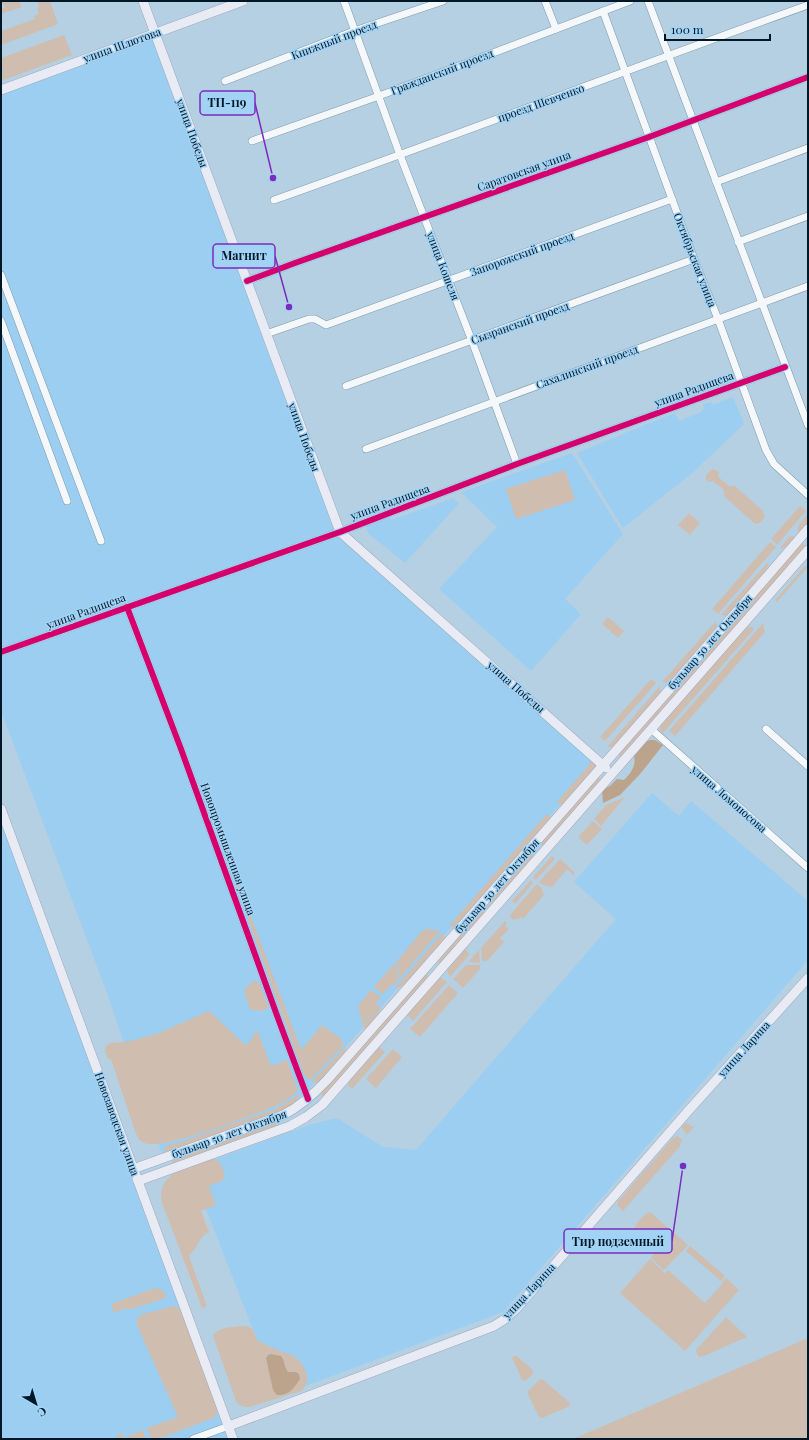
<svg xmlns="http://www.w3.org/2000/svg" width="809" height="1440" viewBox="0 0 809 1440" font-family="'Playfair Display',serif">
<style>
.built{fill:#9bcef0}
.green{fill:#cfbeb0}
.forest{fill:#bba38c}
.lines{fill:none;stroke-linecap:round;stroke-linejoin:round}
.minor-casing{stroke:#8198a8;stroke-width:8}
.major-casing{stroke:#9da7bc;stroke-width:10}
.minor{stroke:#f4f8fb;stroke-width:7}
.major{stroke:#e9ebf4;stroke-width:9}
.cycleway-casing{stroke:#a2d3f5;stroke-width:8}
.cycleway{stroke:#d6006c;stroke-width:6}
.labels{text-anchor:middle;stroke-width:3;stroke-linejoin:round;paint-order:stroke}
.street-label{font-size:11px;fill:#001727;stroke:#a2d3f5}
.leader{fill:none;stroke:#7b2cbf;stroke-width:1.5}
.callout-dot{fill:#7b2cbf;stroke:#a2d3f5;stroke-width:1.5}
.callout{fill:#a2d3f5;stroke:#7b2cbf;stroke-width:1.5}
.callout-label{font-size:12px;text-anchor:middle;font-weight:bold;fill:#001727}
</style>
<rect width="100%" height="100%" fill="#b5d0e2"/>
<!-- built -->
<g class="built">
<path d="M154,37L338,535L596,764L305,1093L284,1110L210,1139L162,1153L107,993L1,711V95Z"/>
<path d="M733,397L744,424L691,474L623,528L577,453L637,428L675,413L679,421L702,412V410L705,409L703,404L711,402L713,405Z"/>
<path d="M572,453L623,534L565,599L581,614L531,671L439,589L497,527L461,492Z"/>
<path d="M453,498L459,503L405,563L368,533L366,526L390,517L391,520Z"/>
<path d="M652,793L679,816L691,801L808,901V960L503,1312L279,1396L190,1168L309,1125L337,1118L383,1147L416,1150L616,919L574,882Z"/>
<path d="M1,808L233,1439H1Z"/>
</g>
<!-- green -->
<g class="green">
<path d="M1,1H19L22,7L1,14V9L6,7L1,3Z"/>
<path d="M37,1H50L58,24L1,45V31L35,19L34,16L39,14L37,8L39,7Z"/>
<path d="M64,35L72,55L1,81V58Z"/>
<path d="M714,469L719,472L718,477L729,486H735L763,511L765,517L761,522L757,524L754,523L724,496V490L713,481L709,482L706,480V475L711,470Z"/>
<path d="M565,470L575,500L516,519L506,489Z"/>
<path d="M800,506L806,511L777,545L771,539Z"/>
<path d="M689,513L700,523L690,535L678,525Z"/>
<path d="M808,514V525L799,535C795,526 802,521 808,514Z"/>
<path d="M792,536L797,538L782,549L780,548L789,537Z"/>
<path d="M770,542L776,547L718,614L712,609Z"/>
<path d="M802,543L806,547L621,757L619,756L618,753Z"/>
<path d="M767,563L769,564L760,580L728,616L721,615Z"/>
<path d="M805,566L808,567L777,602L775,600Z"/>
<path d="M608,617L624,631L618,638L602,624Z"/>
<path d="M716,621L717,629L672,682L669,683L662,682Z"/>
<path d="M763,623L765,632L675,736L669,731Z"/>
<path d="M750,626L754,629L662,734L660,730L661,725L739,634Z"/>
<path d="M651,679L656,683L605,741L600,737Z"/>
<path d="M660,686L661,693L613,747H607Z"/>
<path d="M594,759L596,764L594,769L564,804H560L557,802Z"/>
<path d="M599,778L601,780L545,844L542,845L540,843L596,779Z"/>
<path d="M625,797L601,826L594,819L606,805Z"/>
<path d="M547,814L552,818L457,926L454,927L449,926Z"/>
<path d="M593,821L602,829L587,845L578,837Z"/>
<path d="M532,853L534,854V857L441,963H439L438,960Z"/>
<path d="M552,856L555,859L536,880L533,878L534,876Z"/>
<path d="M560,859L575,873L573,875L567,869L552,887L543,885L539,882Z"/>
<path d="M234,860L232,866L300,1047L302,1049L322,1025L340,1038L344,1045L310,1080L304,1075L229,866L231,861Z"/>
<path d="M531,880L533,883L515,904L512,901Z"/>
<path d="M537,884L541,887L544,895L523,919L520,917L518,920L516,918L513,920L509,916Z"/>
<path d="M505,921L507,923L505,926L509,929L500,938L504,942L487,961H482L481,948Z"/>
<path d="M427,929L440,931L400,978L397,961L423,930Z"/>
<path d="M442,933L445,937L444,940L408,982L397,989L395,988Z"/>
<path d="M464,948L470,954L450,977L448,973L447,969Z"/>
<path d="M479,950L480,963L468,962Z"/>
<path d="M396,962L399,979L393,986L391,985L383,994L374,987Z"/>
<path d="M466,965H480V969L463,988L453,979Z"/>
<path d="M426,974L428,977L325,1096H322L321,1092Z"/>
<path d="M440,977L447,982L413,1021L406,1014Z"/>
<path d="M253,981L259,982L268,1006L264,1011L251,1010L249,1007L244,990Z"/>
<path d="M449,985L458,993L420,1037L410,1029Z"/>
<path d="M371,990L381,997L376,1003L381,1008L375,1019L365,1030L362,1023L374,1014L378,1010L362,1022L358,1006Z"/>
<path d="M209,1011L244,1044L249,1043L257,1030L271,1066L287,1060L298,1091L288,1099L278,1105C256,1114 163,1151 144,1143C139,1141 137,1136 135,1131L111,1059H108L105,1051L106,1046L110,1043L131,1041L159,1033Z"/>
<path d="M378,1046L385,1052L352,1089L348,1085L349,1081Z"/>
<path d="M345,1047L346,1052L321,1081L316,1083L312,1081Z"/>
<path d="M393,1049L402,1057L376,1088L366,1079Z"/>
<path d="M299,1094L298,1099L283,1111L183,1148L164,1151L165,1146L181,1142L277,1108Z"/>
<path d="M277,1122L279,1125L172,1164V1163L173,1159Z"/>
<path d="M686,1123L694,1127L687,1135L682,1128V1126Z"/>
<path d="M677,1136L683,1140L680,1144L681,1145L623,1211L617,1205L618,1201L673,1138Z"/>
<path d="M214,1158L220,1163L225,1175L222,1181L209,1186L216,1205L201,1211L209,1232C199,1236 197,1249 189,1256L207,1306L202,1308L162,1203C155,1171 192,1166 214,1158Z"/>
<path d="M650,1212L688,1245L664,1270L651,1258L655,1253L635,1235C631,1227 642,1215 650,1212Z"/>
<path d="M690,1246L725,1276L721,1281L686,1251Z"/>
<path d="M650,1259L665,1273L668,1270L705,1303L723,1283L722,1282L726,1278L739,1290L685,1351L620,1293Z"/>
<path d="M155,1288L164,1291L166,1298L132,1309H123L114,1313L111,1304Z"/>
<path d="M173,1306L179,1308L182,1313L217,1408L216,1417L158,1439H151L147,1428L178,1417L137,1325V1320L140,1315Z"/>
<path d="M726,1317L747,1337L704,1356L700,1357L697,1355L696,1350Z"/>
<path d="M242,1326C254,1326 253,1330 257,1340C265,1344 272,1348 280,1351C285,1353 291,1354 295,1357C305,1364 313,1382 301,1391L250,1407C244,1407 240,1407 236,1401L213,1336C217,1327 233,1327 242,1326Z"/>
<path d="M808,1338V1439H573Z"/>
<path d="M514,1356H517L533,1370V1374L525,1381L522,1380L512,1358Z"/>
<path d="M542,1379L569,1402L570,1406L542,1418L539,1417L527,1392L539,1380Z"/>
<path d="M143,1430L146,1439H116L117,1435L121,1432L123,1438Z"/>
</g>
<!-- forest -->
<g class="forest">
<path d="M650,740H655L663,745L641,773L620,795L603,803L602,790L610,786L617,779L624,780C632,772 636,766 634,755L645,742Z"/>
<path d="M271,1354L281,1356C285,1360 284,1367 288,1372H296L299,1374L300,1379C294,1388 289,1396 277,1395L273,1390L266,1358L268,1355Z"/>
</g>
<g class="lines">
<defs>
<g id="minor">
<path d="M344,1L400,155L472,341L517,464"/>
<path d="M545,1L556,29"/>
<path d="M648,1L808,425"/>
<path d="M603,11L694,259L718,319L766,450L774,464L808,495"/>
<path d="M225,81L354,31L443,1"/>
<path d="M252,141L379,96L630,1"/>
<path d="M716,182L808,148"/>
<path d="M274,200C452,137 629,69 808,5"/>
<path d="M738,242L808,216"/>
<path d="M1,275L101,541"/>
<path d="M247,281L295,263L649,137L808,77"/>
<path d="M1,321L67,501"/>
<path d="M266,334L309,319H315L326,325L672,199"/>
<path d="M346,386L694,259"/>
<path d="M366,449L808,286"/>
<path d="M127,607L181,749L279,1021L308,1099"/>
<path d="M1,652L340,532L517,464L785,367"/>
<path d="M651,729L808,868"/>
<path d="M766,729L808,766"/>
<path d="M193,1439L229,1426"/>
</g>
<g id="major">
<path d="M143,1L340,532L606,768"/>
<path d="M1,90L243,1"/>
<path d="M1,809L233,1439"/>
<path d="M133,1169L283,1115C301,1106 314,1094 327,1080L669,690L808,529"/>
<path d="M138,1181L290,1126L306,1117L322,1105L808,550"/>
<path d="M229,1426L494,1326L505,1319L516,1309L689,1110L808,978"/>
</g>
</defs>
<!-- minor casing -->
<use href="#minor" class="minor-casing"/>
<!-- major casing -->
<use href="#major" class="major-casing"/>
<!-- minor -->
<use href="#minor" class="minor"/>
<!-- major -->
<use href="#major" class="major"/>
<defs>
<g id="cycleway">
<path d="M247,281L295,263L649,137L808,77"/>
<path d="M127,607L181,749L279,1021L308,1099"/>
<path d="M1,652L340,532L517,464L785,367"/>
</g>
</defs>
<!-- cycleway casing -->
<use href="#cycleway" class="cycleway-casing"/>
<!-- cycleway -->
<use href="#cycleway" class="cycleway"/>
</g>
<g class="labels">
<!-- street labels -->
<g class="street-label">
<text transform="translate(334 40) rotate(-21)" y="4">Книжный проезд</text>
<text transform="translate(122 45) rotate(-20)" y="4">улица Шлютова</text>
<text transform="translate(442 72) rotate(-21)" y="4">Гражданский проезд</text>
<text transform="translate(541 103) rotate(-20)" y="4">проезд Шевченко</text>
<text transform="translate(192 133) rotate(70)" y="4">улица Победы</text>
<text transform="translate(524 171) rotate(-20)" y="4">Саратовская улица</text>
<text transform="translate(522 254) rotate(-20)" y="4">Запорожский проезд</text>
<text transform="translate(695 260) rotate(69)" y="4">Октябрьская улица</text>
<text transform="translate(443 266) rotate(69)" y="4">улица Кошеля</text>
<text transform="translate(520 323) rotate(-20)" y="4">Сызранский проезд</text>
<text transform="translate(587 367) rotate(-20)" y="4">Сахалинский проезд</text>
<text transform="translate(694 389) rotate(-20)" y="4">улица Радищева</text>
<text transform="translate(304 437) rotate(70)" y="4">улица Победы</text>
<text transform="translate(390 502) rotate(-20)" y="4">улица Радищева</text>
<text transform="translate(86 611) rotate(-20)" y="4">улица Радищева</text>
<text transform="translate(710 642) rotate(-49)" y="4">бульвар 50 лет Октября</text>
<text transform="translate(516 687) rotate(41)" y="4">улица Победы</text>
<text transform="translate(729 799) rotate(41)" y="4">улица Ломоносова</text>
<text transform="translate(228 849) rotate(70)" y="4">Новопромышленная улица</text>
<text transform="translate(497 886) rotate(-49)" y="4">бульвар 50 лет Октября</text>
<text transform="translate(744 1049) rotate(-48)" y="4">улица Ларина</text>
<text transform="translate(117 1124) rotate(70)" y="4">Новозаводская улица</text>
<text transform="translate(229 1134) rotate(-20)" y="4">бульвар 50 лет Октября</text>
<text transform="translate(529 1291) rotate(-47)" y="4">улица Ларина</text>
</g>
</g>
<!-- callouts -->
<path class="leader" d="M273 178L255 103M289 307L275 256M683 1166L672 1241"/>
<g class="callout-dot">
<circle cx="273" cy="178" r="4"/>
<circle cx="289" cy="307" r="4"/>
<circle cx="683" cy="1166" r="4"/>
</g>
<g class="callout">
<rect x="200" y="91" width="55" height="24" rx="4"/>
<rect x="213" y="244" width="62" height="24" rx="4"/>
<rect x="564" y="1229" width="108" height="24" rx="4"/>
</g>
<g class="callout-label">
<text x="227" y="107">ТП-119</text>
<text x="244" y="260">Магнит</text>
<text x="618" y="1246">Тир подземный</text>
</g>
<!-- border -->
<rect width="809" height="1440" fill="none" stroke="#001727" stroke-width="4"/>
<!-- north arrow -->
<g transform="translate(36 1404) rotate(142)" stroke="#a2d3f5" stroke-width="3" paint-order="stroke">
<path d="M0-3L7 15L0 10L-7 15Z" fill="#001727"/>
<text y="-6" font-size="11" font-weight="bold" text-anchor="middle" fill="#001727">С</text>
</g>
<!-- scale -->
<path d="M665 34v6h105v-6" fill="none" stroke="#001727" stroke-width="2"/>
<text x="671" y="34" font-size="12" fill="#001727" stroke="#a2d3f5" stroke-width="3" paint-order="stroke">100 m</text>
</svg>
